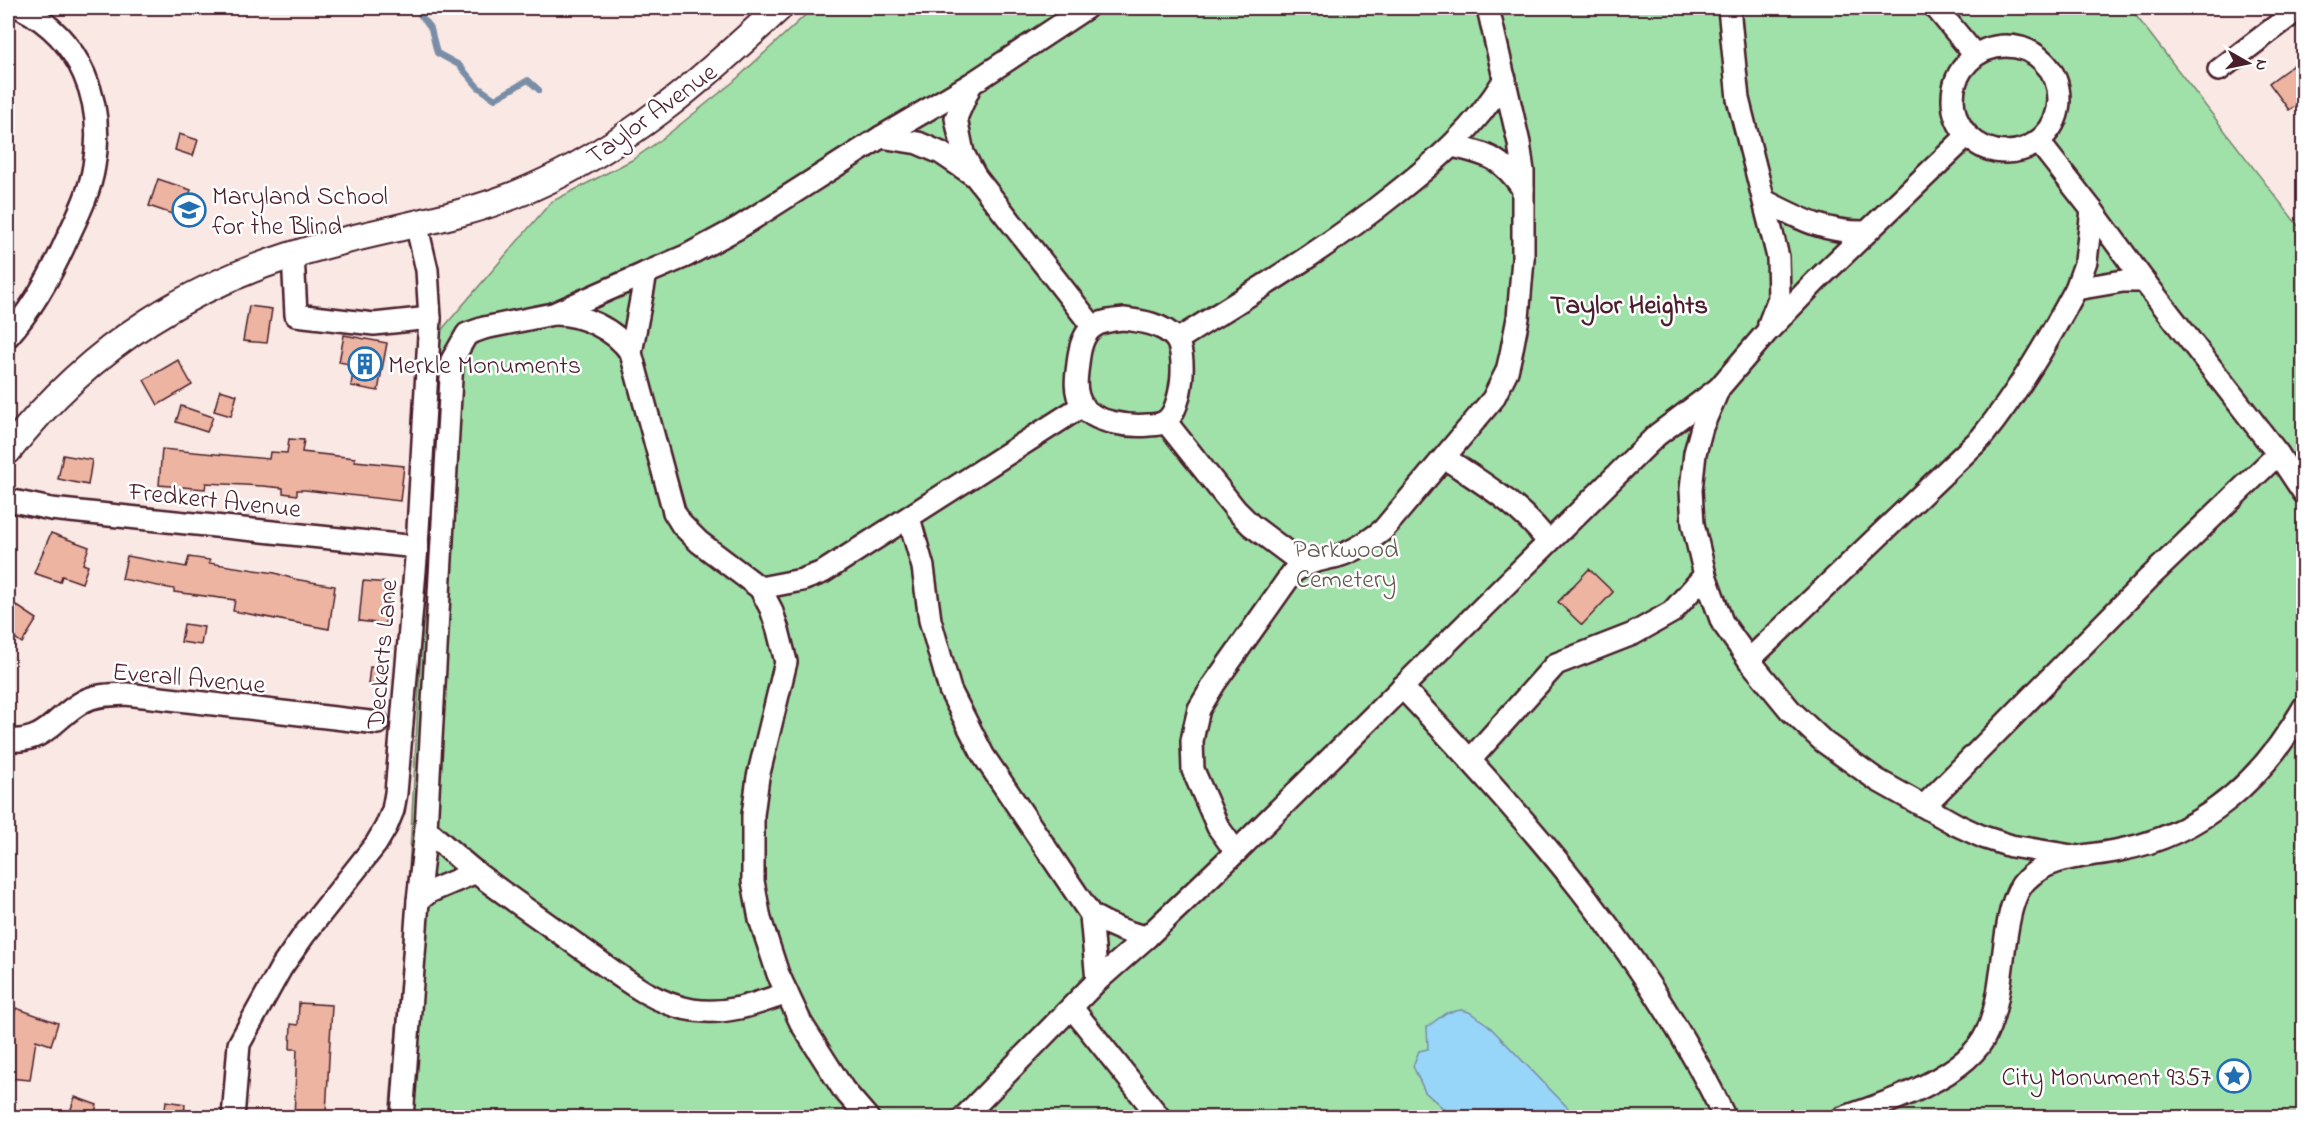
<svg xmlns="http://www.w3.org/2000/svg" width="2311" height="1125" viewBox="0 0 2311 1125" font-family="'Indie Flower',sans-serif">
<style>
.green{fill:#a0e0a9;stroke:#75806a;stroke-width:1.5}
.water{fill:#98d6f9;stroke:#798da7;stroke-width:1.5}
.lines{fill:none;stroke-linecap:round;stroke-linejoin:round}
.stream{stroke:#798da7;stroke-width:6}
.building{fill:#ecb4a1;stroke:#4a1f2b;stroke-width:1.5}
.minor-casing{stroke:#4a1f2b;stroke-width:26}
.major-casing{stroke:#4a1f2b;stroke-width:30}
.minor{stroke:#fff;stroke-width:21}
.major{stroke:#fff;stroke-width:26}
.labels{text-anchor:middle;stroke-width:5;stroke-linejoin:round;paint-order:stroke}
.street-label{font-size:26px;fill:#4a1f2b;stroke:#fff}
.poi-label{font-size:26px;fill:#4a1f2b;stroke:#fff;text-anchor:start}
.park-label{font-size:26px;fill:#645951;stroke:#fff}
.neighbourhood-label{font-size:27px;font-weight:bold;fill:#4a1f2b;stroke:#fff}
</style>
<rect width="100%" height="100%" fill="#f9e8e3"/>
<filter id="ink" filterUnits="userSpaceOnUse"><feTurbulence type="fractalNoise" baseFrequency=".0167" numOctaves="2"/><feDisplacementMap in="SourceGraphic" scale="12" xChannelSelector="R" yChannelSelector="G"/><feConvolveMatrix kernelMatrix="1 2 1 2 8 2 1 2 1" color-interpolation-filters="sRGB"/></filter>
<g filter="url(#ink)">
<!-- green -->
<path class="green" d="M813,8H2130L2303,232V1117L389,1118L409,870L438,334L551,202L632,160L662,139L732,83Z"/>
<!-- water -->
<path class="water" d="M1461,1010L1469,1012L1488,1025L1569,1109L1574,1117H1453L1425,1092L1413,1066L1419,1051L1428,1049L1427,1027L1446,1013Z"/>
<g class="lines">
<!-- stream -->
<path class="stream" d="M415,8L431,29L437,53L459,65L478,87L495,99L528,80L539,90"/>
</g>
<!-- building -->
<g class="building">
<path d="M2304,57V100L2289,110L2269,83Z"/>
<path d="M179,134L198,140L193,156L175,150Z"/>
<path d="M158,179L191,190L181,217L149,206Z"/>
<path d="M249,306L272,309L267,343L243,341Z"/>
<path d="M344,335L387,343L378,391L351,386L354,365L339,362Z"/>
<path d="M178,360L192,385L158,405L144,380Z"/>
<path d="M220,390L237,395L231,416L214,411Z"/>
<path d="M181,406L213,417L207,432L176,422Z"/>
<path d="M289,439L304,440L302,452L355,458V461L404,466L400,501L305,490H297V495L283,493V488L263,486L206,483L205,489L159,485L162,449L269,459L270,452L287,453Z"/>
<path d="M63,455L92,460L88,485L58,479Z"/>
<path d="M51,533L89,547L83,564L88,566L82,583L62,576L60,582L34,573Z"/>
<path d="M127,556L186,567L189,557L210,560L209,563L275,573L294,579L335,586L329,629L233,611L235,600L174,592V589L122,579Z"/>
<path d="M1589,569L1613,592L1582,625L1558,602Z"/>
<path d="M363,581L390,583L385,624L359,621Z"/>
<path d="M8,600L37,619L22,643L8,633Z"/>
<path d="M184,624L204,627L201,645L181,642Z"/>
<path d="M370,667L387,669L385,686L368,684Z"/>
<path d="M299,1003L332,1005L326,1113H316V1118H294L297,1049H290L291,1024L298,1025Z"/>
<path d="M16,1008L58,1023L51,1045L36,1040L30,1080L8,1078V1035Z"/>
<path d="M75,1097L97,1105L93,1118H68Z"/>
<path d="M166,1101L185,1104L184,1118H164Z"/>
</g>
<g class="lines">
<defs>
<g id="minor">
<path d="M1729,8L1738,99L1778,257L1779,298L1769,324"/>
<path d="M1936,8L1975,55"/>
<circle cx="2006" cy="99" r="53"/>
<path d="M2219,70L2300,8"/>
<path d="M971,84L956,118L963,153L975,176"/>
<path d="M1967,136L1815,282L1766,333L1719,388L1702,427L1695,453L1691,490L1693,524L1705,575L1722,622L1749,660L1790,710L1824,742L1877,780L1957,825L1983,837L2011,846L2078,857"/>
<path d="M881,137L971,84L1086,8"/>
<path d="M2038,141L2092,210L2086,261L2076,289"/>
<path d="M1452,146C1488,154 1502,158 1523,189"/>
<path d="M1765,201C1800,219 1826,233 1867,232"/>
<path d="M2092,210L2144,281L2278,454L2304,493"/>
<path d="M293,254L296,315L374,324L430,318"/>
<path d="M646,273L553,314L484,328L467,334L452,360L426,829C443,844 460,860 478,874C511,899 545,922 578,946C614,971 649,1003 693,1010C727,1015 756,1004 787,993"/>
<path d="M554,314C582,314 615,329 631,353"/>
<path d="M1124,319C1141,321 1163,324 1175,338C1188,353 1182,408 1167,420C1163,424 1154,425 1149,425C1130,427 1093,423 1082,405C1074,392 1076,378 1078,364C1079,352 1082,335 1093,327C1101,321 1114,320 1124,319Z"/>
<path d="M8,336C33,308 52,273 67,239C78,215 90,192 94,166C105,101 81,39 21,8"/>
<path d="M1177,340C1250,294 1325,250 1392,196C1438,160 1474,129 1505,79"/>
<path d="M1166,422L1236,510L1251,525L1303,564"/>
<path d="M1445,458C1482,483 1522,506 1548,542"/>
<path d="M8,500L51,509L417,547"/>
<path d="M909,518L923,567L930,620L950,690L983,755L1091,915L1097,981"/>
<path d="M760,588L802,580L823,572L1082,406"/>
<path d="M1749,660L1981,438C2019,391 2048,341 2076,289L2123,281H2144"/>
<path d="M1402,687C1526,818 1647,953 1725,1118"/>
<path d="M8,740C47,743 54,717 84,701C97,694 112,695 126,694L378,723"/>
<path d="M1471,759L1556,664L1633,634L1672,612L1705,575"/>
<path d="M1924,806L2149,578L2278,454"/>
<path d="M1236,852L1657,435L1718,389"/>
<path d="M418,901L426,829"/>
<path d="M1091,915C1110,926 1126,933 1147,937"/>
<path d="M1072,1008L1160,1118"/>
<path d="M233,1118L239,1044L281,968L304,935L376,844L386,827L393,810L396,793L417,547L430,318L427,270L416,223"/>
<path d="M402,1118L418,901L429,892L476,872"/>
<path d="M868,1118L843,1089L801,1023L778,974L760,919L753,881V815L758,777L786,662L778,630L771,609L760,588L699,542L682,525L674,512L631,353L646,273L686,256L738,228L881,137L918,143L941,153L975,176L1093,327"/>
<path d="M963,1118L1097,981L1147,937L1236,852L1218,827L1193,770L1192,741L1195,726L1199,709L1214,684L1293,572C1307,562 1321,560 1338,556C1355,551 1369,541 1383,530L1493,399L1507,371L1511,354L1518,318L1523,259V171L1519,143L1488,8"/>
<path d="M1842,1118C1885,1104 1969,1076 1987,1032C1999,1005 2001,972 2005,943C2008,923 2012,894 2026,880C2051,855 2088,857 2120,850C2203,834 2263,779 2304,707"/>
</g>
<path id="major" d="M8,451C92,344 196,279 327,245C394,227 465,217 529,189C628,146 702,80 779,8"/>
</defs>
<!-- minor casing -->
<use href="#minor" class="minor-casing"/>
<!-- major casing -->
<use href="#major" class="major-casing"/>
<!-- minor -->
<use href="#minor" class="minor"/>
<!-- major -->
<use href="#major" class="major"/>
</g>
</g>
<!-- icons -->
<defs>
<symbol id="school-ring" viewBox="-11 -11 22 22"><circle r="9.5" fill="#fff" stroke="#1f6fb2" stroke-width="1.5"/><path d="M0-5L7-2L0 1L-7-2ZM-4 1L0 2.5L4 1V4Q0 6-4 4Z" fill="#1f6fb2"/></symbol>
<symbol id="building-ring" viewBox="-11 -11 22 22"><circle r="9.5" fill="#fff" stroke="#1f6fb2" stroke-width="1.5"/><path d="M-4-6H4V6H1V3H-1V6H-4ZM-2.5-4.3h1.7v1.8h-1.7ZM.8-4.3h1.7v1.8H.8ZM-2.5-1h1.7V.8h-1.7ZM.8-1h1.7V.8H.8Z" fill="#1f6fb2"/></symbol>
<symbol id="sight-ring" viewBox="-11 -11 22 22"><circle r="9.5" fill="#fff" stroke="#1f6fb2" stroke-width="1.5"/><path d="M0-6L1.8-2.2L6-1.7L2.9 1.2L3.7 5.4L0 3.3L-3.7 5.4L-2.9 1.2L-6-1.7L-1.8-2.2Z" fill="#1f6fb2"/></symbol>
</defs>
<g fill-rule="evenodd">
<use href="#school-ring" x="170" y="191" width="38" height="38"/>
<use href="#building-ring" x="346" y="345" width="38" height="38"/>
<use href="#sight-ring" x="2215" y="1057" width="38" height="38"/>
</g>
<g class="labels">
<!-- street labels -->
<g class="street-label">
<text transform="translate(651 113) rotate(-36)" y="9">Taylor Avenue</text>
<text transform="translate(215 499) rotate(6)" y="9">Fredkert Avenue</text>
<text transform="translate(381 654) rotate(-85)" y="9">Deckerts Lane</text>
<text transform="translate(189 677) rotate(5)" y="9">Everall Avenue</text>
</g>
<!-- poi labels -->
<g class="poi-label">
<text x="212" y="204">Maryland School<tspan x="212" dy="30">for the Blind</tspan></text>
<text x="388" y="373">Merkle Monuments</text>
<text x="2211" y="1085" text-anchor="end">City Monument 9357</text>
</g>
<!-- park labels -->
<g class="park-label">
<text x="1346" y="557">Parkwood<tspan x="1346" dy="30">Cemetery</tspan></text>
</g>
<!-- neighbourhood labels -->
<g class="neighbourhood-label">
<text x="1629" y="313">Taylor Heights</text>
</g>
</g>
<!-- margin -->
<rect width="2311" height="1125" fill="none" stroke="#fff" stroke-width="30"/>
<rect x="15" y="15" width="2281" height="1095" fill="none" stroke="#4a1f2b" stroke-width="2" filter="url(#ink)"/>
<!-- north arrow -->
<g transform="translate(2248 63) rotate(99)" stroke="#ffffff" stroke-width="4.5" paint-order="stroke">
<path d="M0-4.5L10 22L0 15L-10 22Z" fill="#4a1f2b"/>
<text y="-9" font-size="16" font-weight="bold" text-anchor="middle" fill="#4a1f2b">N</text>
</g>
</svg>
